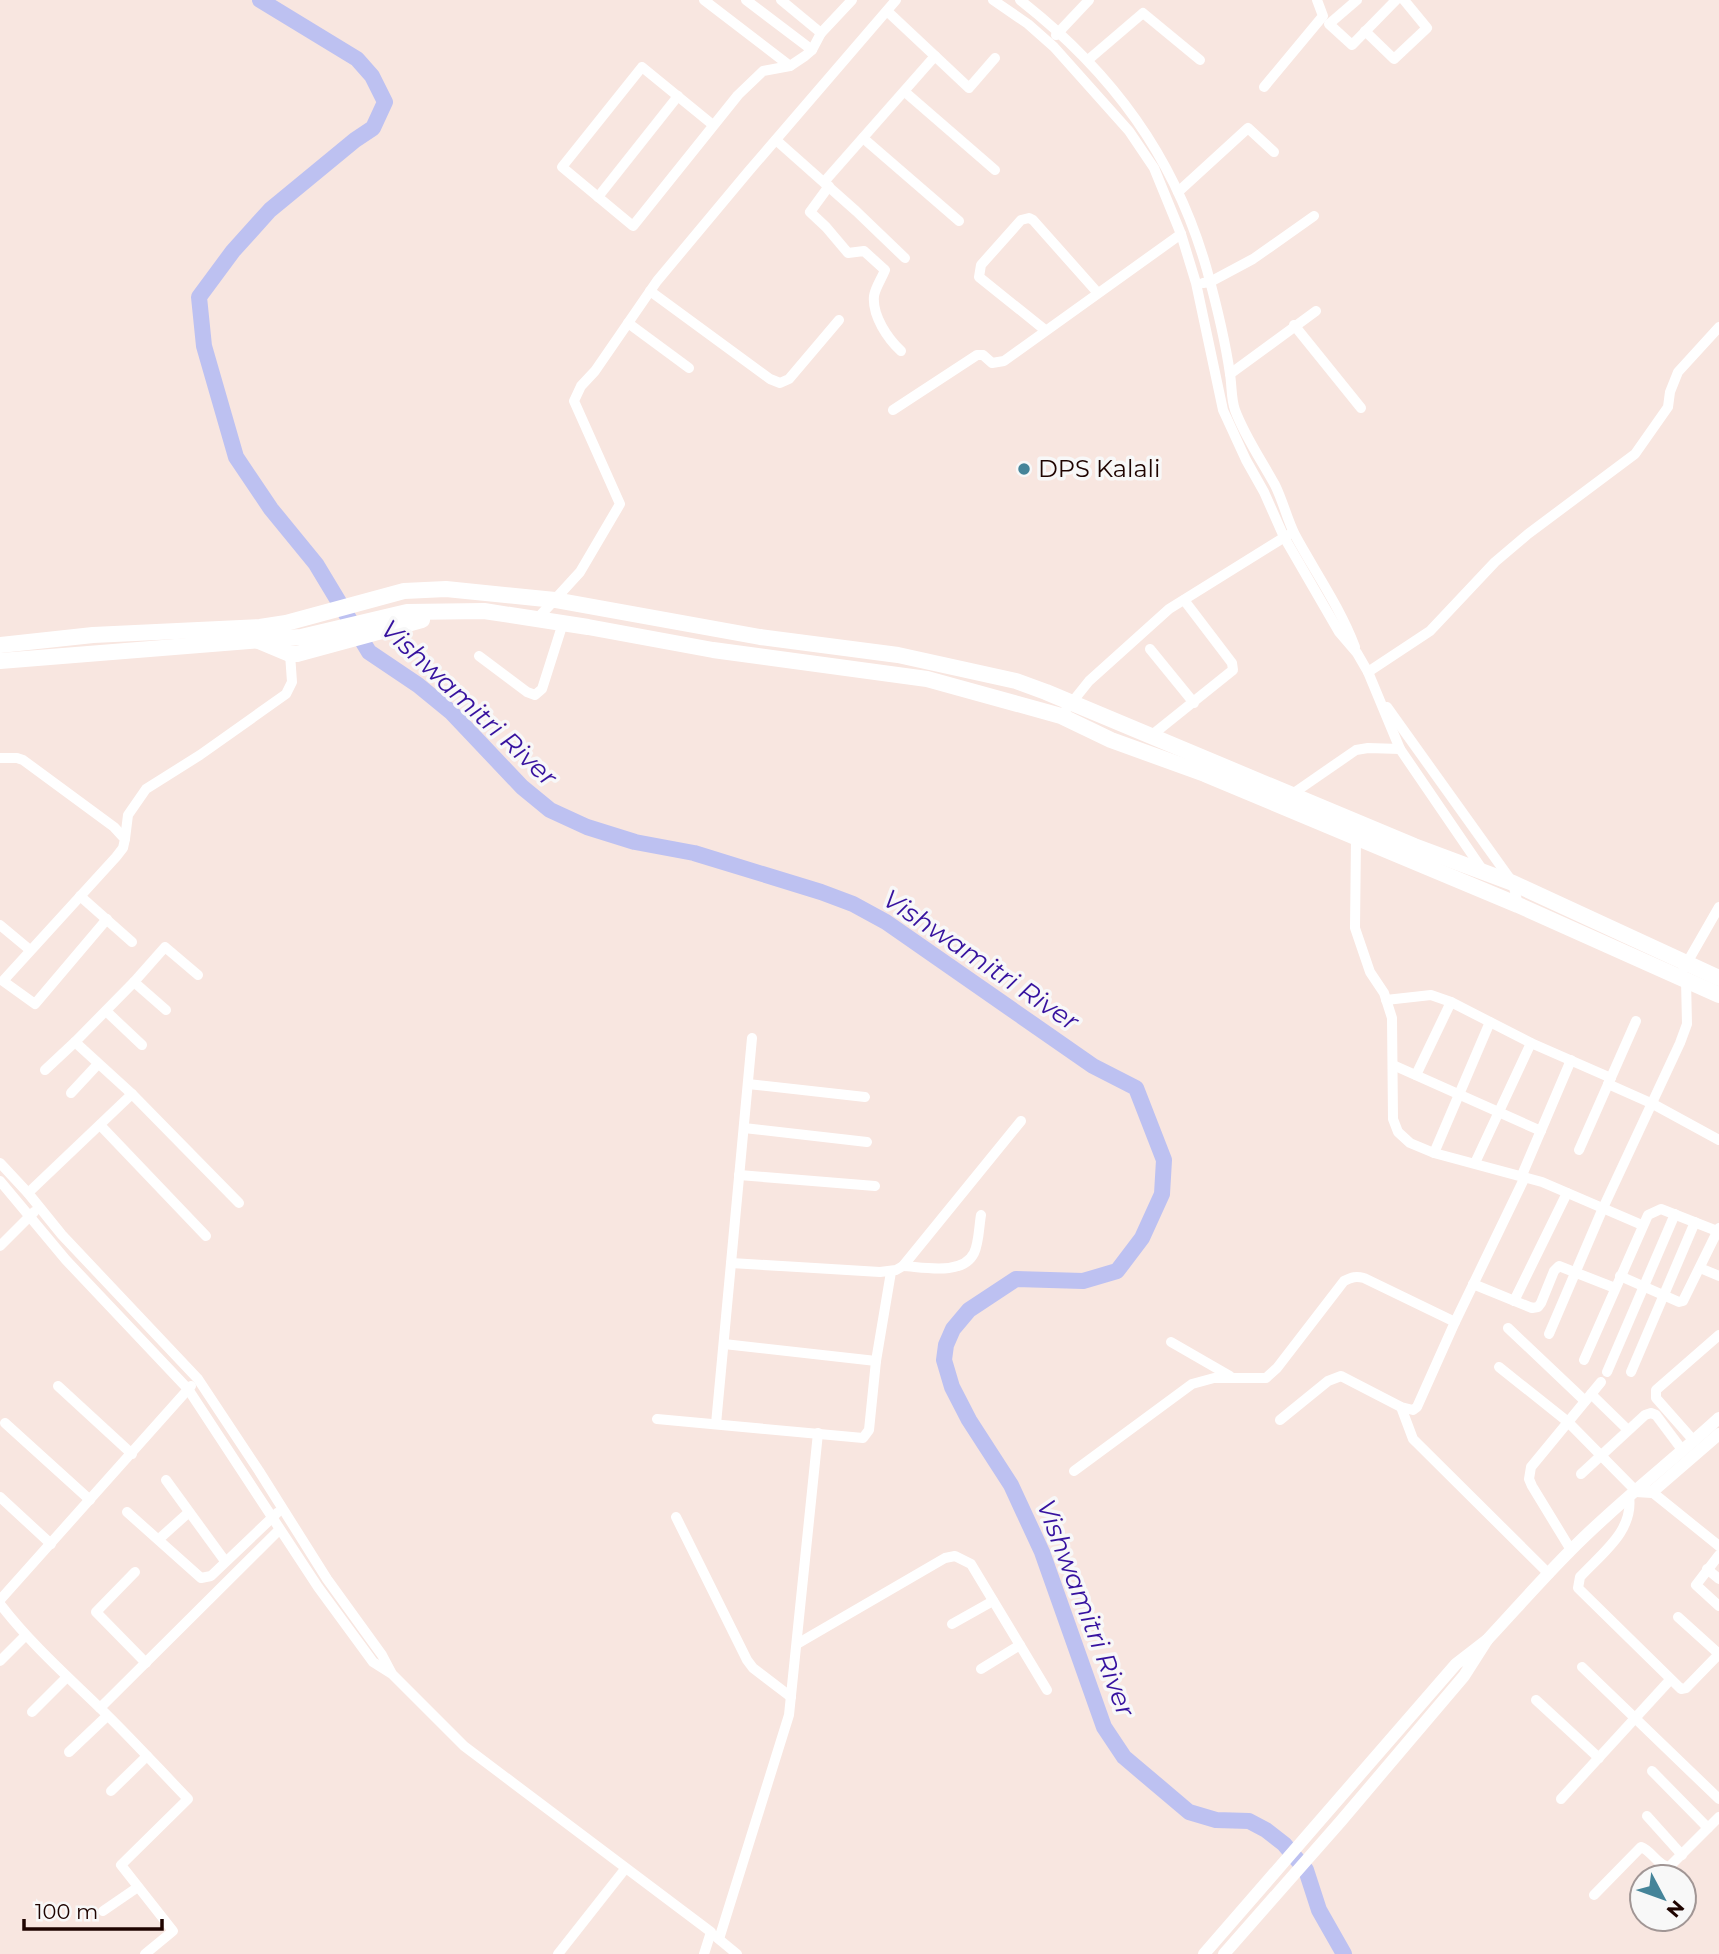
<svg xmlns="http://www.w3.org/2000/svg" width="1719" height="1954" viewBox="0 0 1719 1954" font-family="Montserrat,sans-serif">
<style>
.lines{fill:none;stroke-linecap:round;stroke-linejoin:round}
.river{stroke:#bdc1f1;stroke-width:16}
.minor{stroke:#fff;stroke-width:10}
.tertiary{stroke:#fff;stroke-width:12}
.primary{stroke:#fff;stroke-width:16}
.poi-dot{fill:#458499;stroke:#f8f8f8;stroke-width:2.5}
.labels{text-anchor:middle;stroke-width:7;stroke-linejoin:round;paint-order:stroke}
.poi-label{font-size:24px;fill:#1f0400;stroke:#f8f8f8;text-anchor:start}
.water-label{font-size:26px;font-style:italic;fill:#36129f;stroke:#f8f8f8}
</style>
<rect width="100%" height="100%" fill="#f8e6e0"/>
<g class="lines">
<!-- river -->
<path class="river" d="M260,0L357,59L372,76L385,102L373,128L355,140L270,210L233,251L199,297L204,346L236,457L271,509L316,564L369,652L418,685L451,712L522,787L550,810L587,827L635,842L694,853L821,892L853,904L886,922L1093,1066L1136,1088L1164,1160L1162,1194L1142,1238L1117,1271L1083,1281L1016,1279L969,1310L953,1329L946,1345L944,1360L952,1387L969,1420L1011,1485L1042,1552L1104,1727L1124,1757L1189,1812L1216,1820L1249,1821L1266,1830L1284,1844L1306,1870L1319,1910L1344,1954"/>
<!-- minor -->
<g class="minor">
<path d="M704,0L790,66"/>
<path d="M746,0L812,50"/>
<path d="M781,0L821,33"/>
<path d="M993,0L1028,24L1054,47L1129,131L1154,168L1181,234L1196,283L1223,410L1246,460L1264,492L1284,537L1339,632L1357,653L1368,672L1400,749L1484,872"/>
<path d="M1020,0C1112,72 1175,157 1207,270C1216,303 1225,339 1230,374C1232,386 1231,399 1235,410C1245,437 1262,461 1275,485C1283,501 1287,519 1295,535C1315,572 1340,607 1355,647"/>
<path d="M1357,0L1329,24L1352,45L1396,0"/>
<path d="M887,11L935,56"/>
<path d="M1365,31L1394,59L1427,28L1404,0"/>
<path d="M1056,35L1089,0"/>
<path d="M1088,60L1143,13L1200,60"/>
<path d="M1264,87L1323,16L1317,0"/>
<path d="M905,92L995,170"/>
<path d="M713,125L642,67L562,167L633,226L738,95L763,71L790,66L805,56L812,50L821,33L852,0"/>
<path d="M863,138L959,221"/>
<path d="M776,140L856,211L905,258"/>
<path d="M824,182L935,56L969,88L995,58"/>
<path d="M829,186L810,212L826,227L848,253L864,251L885,270C882,278 875,288 874,296C872,316 888,339 901,351"/>
<path d="M1178,192L1248,128L1274,152"/>
<path d="M598,197L678,96"/>
<path d="M1203,283L1210,282L1253,259L1314,216"/>
<path d="M650,291L770,379L780,383L789,379L839,320"/>
<path d="M628,323L689,368"/>
<path d="M1294,325L1361,408"/>
<path d="M1045,330L979,277L981,265L1021,220L1029,218L1033,220L1097,292"/>
<path d="M1230,374L1316,311"/>
<path d="M893,410L977,355H983L992,363L1004,361L1181,234"/>
<path d="M537,619L580,572L620,504L574,401L581,386L595,371L657,281L748,172L896,0"/>
<path d="M1150,649L1194,703"/>
<path d="M479,656L527,692L535,695L542,689L563,623"/>
<path d="M1368,672L1430,631L1495,562L1528,534L1635,454L1668,407L1670,392L1678,372L1719,327"/>
<path d="M1387,707L1513,883L1518,905"/>
<path d="M1061,716L1089,681L1169,609L1288,535"/>
<path d="M1152,735L1233,670L1232,663L1184,600"/>
<path d="M0,758H17L23,760L114,827L125,839L123,848L116,857L3,981L35,1004L107,919"/>
<path d="M1288,797L1356,750L1368,748L1400,749"/>
<path d="M1356,838L1355,928L1370,972L1384,993L1392,1018L1393,1119L1398,1132L1410,1143L1434,1153L1542,1182L1642,1225"/>
<path d="M125,839L128,815L146,789L200,755L286,694L292,682L290,654"/>
<path d="M80,896L132,942"/>
<path d="M0,925L30,950"/>
<path d="M1684,968L1719,907"/>
<path d="M134,982L166,1010"/>
<path d="M1386,1000L1431,995L1451,1002L1531,1043L1611,1078"/>
<path d="M106,1011L142,1045"/>
<path d="M1393,1065L1541,1131"/>
<path d="M45,1070L75,1042"/>
<path d="M1416,1075L1451,1002"/>
<path d="M748,1084L865,1097"/>
<path d="M1608,1084L1653,1104L1719,1140"/>
<path d="M71,1093L98,1064"/>
<path d="M132,1094L75,1042L134,982L165,947L198,975"/>
<path d="M100,1125L206,1236"/>
<path d="M744,1128L867,1142"/>
<path d="M1579,1150L1636,1021"/>
<path d="M1434,1153L1490,1022"/>
<path d="M0,1163L28,1193L62,1235L198,1379L259,1471L327,1579L382,1655L391,1672"/>
<path d="M1475,1163L1531,1043"/>
<path d="M739,1175L875,1186"/>
<path d="M1522,1175L1571,1060"/>
<path d="M0,1181L66,1260L188,1389L318,1587L373,1662L392,1674L464,1746L711,1932L704,1954"/>
<path d="M28,1193L132,1094L239,1203"/>
<path d="M0,1246L34,1212"/>
<path d="M731,1263L880,1272L896,1270L903,1266L1021,1121"/>
<path d="M903,1266C923,1267 963,1276 974,1253C979,1243 979,1226 981,1215"/>
<path d="M1700,1268L1719,1276"/>
<path d="M1620,1276L1679,1302L1683,1301L1719,1228"/>
<path d="M1473,1284L1532,1308L1538,1307L1541,1303L1554,1271L1559,1266L1615,1288"/>
<path d="M1514,1301L1567,1193"/>
<path d="M1508,1328L1585,1401"/>
<path d="M1549,1334L1603,1208L1680,1043L1687,1024L1686,980"/>
<path d="M1171,1342L1230,1376"/>
<path d="M724,1344L876,1361"/>
<path d="M1584,1360L1648,1215L1661,1209L1717,1231"/>
<path d="M1499,1367L1568,1422L1636,1491"/>
<path d="M1607,1372L1675,1214"/>
<path d="M1631,1372L1695,1222"/>
<path d="M58,1386L132,1454"/>
<path d="M1591,1394L1628,1430"/>
<path d="M1401,1407L1413,1439L1549,1574"/>
<path d="M657,1419L863,1438L869,1430L876,1361L891,1272"/>
<path d="M1280,1420L1328,1381L1341,1376L1401,1407L1413,1410L1417,1407L1455,1322L1525,1177"/>
<path d="M5,1423L90,1500"/>
<path d="M716,1424L752,1038"/>
<path d="M1694,1441L1656,1398V1390L1719,1335"/>
<path d="M1074,1471L1192,1384L1214,1378H1266L1277,1368L1344,1281C1352,1277 1356,1276 1364,1278L1455,1322"/>
<path d="M1581,1474L1645,1415L1651,1413L1656,1415L1683,1451"/>
<path d="M166,1480L225,1561"/>
<path d="M1652,1492L1719,1546"/>
<path d="M1629,1496C1634,1531 1602,1553 1580,1577L1578,1588L1681,1689L1686,1688L1719,1654"/>
<path d="M0,1497L51,1544"/>
<path d="M127,1512L201,1578L211,1576L277,1513"/>
<path d="M676,1517L747,1660L753,1668L791,1697"/>
<path d="M159,1539L188,1513"/>
<path d="M1571,1550L1532,1486L1529,1479L1531,1467L1601,1382"/>
<path d="M1719,1555L1696,1585L1719,1606"/>
<path d="M1707,1569L1719,1579"/>
<path d="M135,1572L96,1612L146,1663"/>
<path d="M0,1600L191,1386"/>
<path d="M0,1604C31,1644 65,1674 101,1709C131,1738 159,1769 188,1799L121,1865L173,1931L145,1954"/>
<path d="M1678,1617L1719,1654"/>
<path d="M952,1624L993,1601"/>
<path d="M797,1644L945,1558L955,1556L971,1564L1047,1690"/>
<path d="M0,1661L25,1636"/>
<path d="M1582,1667L1719,1799"/>
<path d="M981,1669L1020,1645"/>
<path d="M1536,1700L1599,1758"/>
<path d="M100,1708L279,1530"/>
<path d="M32,1712L66,1678"/>
<path d="M69,1752L107,1716"/>
<path d="M1652,1771L1708,1828"/>
<path d="M111,1791L147,1756"/>
<path d="M1561,1799L1670,1680"/>
<path d="M1647,1816L1682,1855"/>
<path d="M1594,1895L1641,1847C1652,1851 1657,1865 1669,1867L1719,1817"/>
<path d="M103,1911L138,1887"/>
<path d="M715,1936L737,1954"/>
<path d="M719,1939L789,1715L818,1433"/>
<path d="M558,1954L625,1869"/>
</g>
<!-- tertiary -->
<g class="tertiary">
<path d="M1636,1491L1652,1492L1719,1434"/>
<path d="M1487,1640C1515,1610 1542,1579 1571,1550C1617,1503 1670,1463 1719,1418"/>
<path d="M1204,1954L1456,1664L1487,1640L1464,1676L1341,1821L1224,1954"/>
</g>
<!-- primary -->
<g class="primary">
<path d="M259,641L290,654H297L422,620"/>
<path d="M0,645L93,635L260,627L286,623L404,591L446,589L555,600L760,637L898,655L1016,681L1046,692L1414,846L1513,883L1719,978"/>
<path d="M0,661L301,637L407,612L484,611L588,627L713,650L927,679L1061,716L1111,740L1205,774L1518,905L1719,995"/>
</g>
</g>
<!-- markers -->
<circle class="poi-dot" cx="1024" cy="469" r="7"/>
<g class="labels">
<!-- poi labels -->
<g class="poi-label">
<text x="1038" y="477">DPS Kalali</text>
</g>
<!-- water labels -->
<g class="water-label">
<text transform="translate(469 703) rotate(43)" y="9">Vishwamitri River</text>
<text transform="translate(981 960) rotate(34)" y="9">Vishwamitri River</text>
<text transform="translate(1086 1608) rotate(69)" y="9">Vishwamitri River</text>
</g>
</g>
<!-- north arrow -->
<g transform="translate(1663 1898) rotate(131)"><circle r="33" fill="#f8f8f8" stroke="#a19695" stroke-width="2"/>
<path d="M0-5L12 26L0 18L-12 26Z" fill="#458499"/>
<text y="-10" font-size="19" font-weight="bold" text-anchor="middle" fill="#1f0400">N</text>
</g>
<!-- scale -->
<path d="M24 1919v10h138v-10" fill="none" stroke="#1f0400" stroke-width="3.5"/>
<text x="35" y="1919" font-size="21" fill="#1f0400" stroke="#f8f8f8" stroke-width="5" paint-order="stroke">100 m</text>
</svg>
